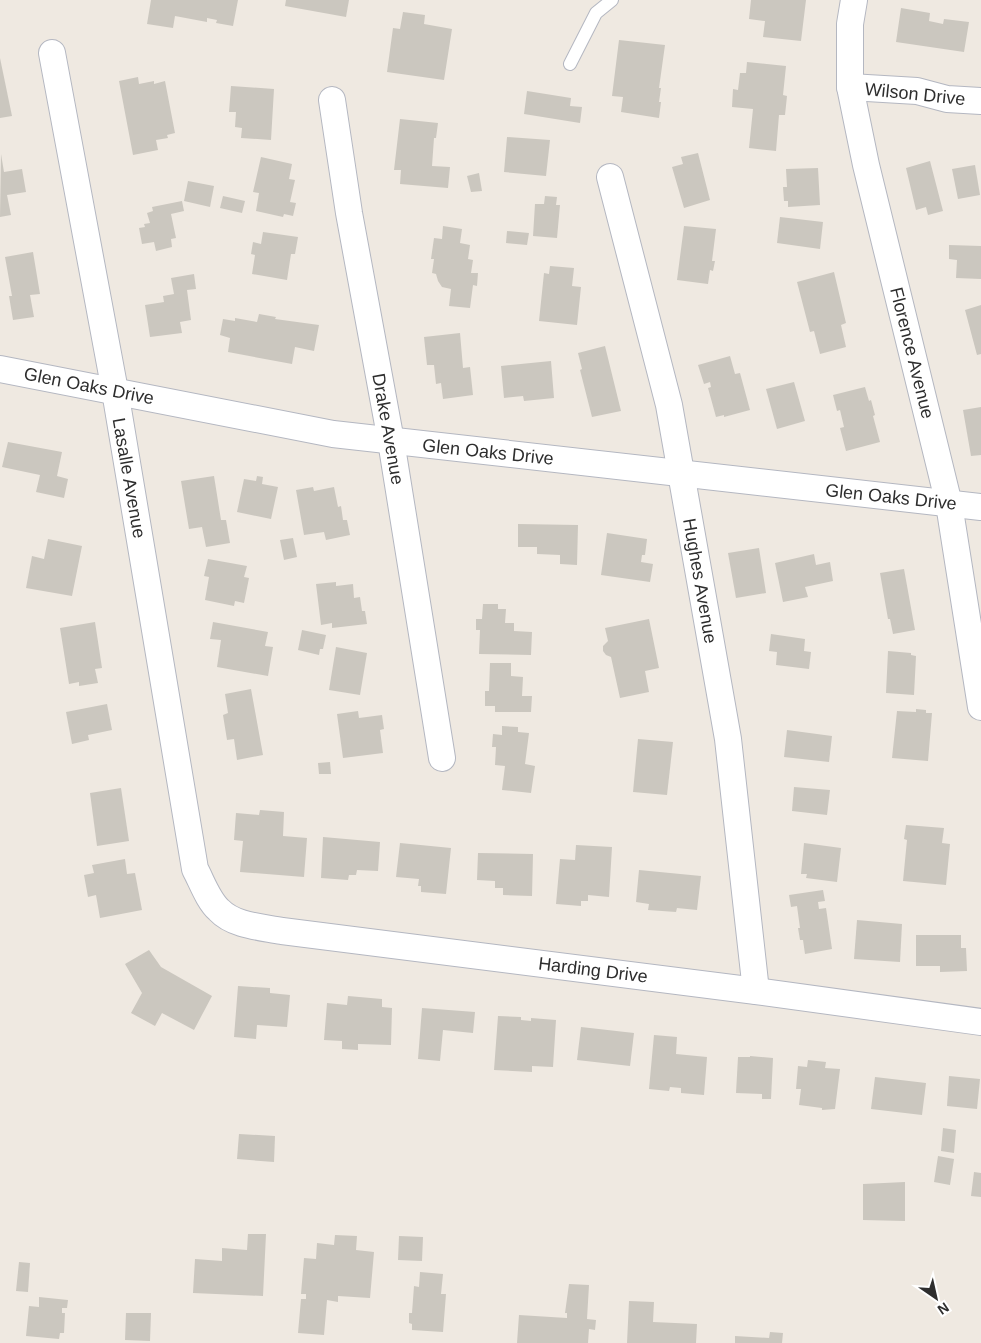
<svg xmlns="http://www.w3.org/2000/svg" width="981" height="1343" viewBox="0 0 981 1343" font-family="Helvetica,sans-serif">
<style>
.building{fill:#cbc7bf}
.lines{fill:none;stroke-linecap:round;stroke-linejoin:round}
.lane-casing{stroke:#b4b7c1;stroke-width:14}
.street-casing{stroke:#b4b7c1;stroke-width:28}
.lane{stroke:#fff;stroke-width:12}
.street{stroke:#fff;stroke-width:26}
.labels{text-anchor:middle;stroke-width:5;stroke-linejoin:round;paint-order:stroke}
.street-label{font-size:18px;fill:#2e2e2e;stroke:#fff}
</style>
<rect width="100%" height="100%" fill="#efe9e1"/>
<!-- building -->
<g class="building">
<path d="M151,0H238L233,26L216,23L217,20L207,18V22L175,16L173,28L147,24Z"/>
<path d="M286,0H349L346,17L285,6Z"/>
<path d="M751,0H806L801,41L763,37L765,21L749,19Z"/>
<path d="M901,8L930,13L929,21L943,24L944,19L969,22L964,52L896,42Z"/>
<path d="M403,12L425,15L424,24L452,29L444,80L387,72L393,28L400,29Z"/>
<path d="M619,40L665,45L659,88H661L659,102H661L659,118L621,112L623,97L612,96Z"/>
<path d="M0,58L12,116L0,118Z"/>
<path d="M747,62L786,66L783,95L787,96L785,115H779L776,151L749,148L753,109L732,107L733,89L738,90L740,73H746Z"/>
<path d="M138,77L139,84L154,81V84L165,81L175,133L167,135L168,138L156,140L158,150L133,155L119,81Z"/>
<path d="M231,86L274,89L271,140L241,138L242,128L235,127L236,112H229Z"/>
<path d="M527,91L571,98L570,106L582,107L580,123L524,114Z"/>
<path d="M400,119L438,123L436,138H434L432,166L450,167L448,188L400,184L401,170H394Z"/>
<path d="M507,137L550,140L546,176L504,172Z"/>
<path d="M698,153L710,200L684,208L672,167L683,164L681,157Z"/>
<path d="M1,154L4,172L22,169L26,192L7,195L11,215L0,217Z"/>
<path d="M261,157L292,164L289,179L295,180L290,202L296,203L293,216L284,214L283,217L256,211L259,193L253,192Z"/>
<path d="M930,161L943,211L928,215L926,207L916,210L906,168Z"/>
<path d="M975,165L980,195L958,199L952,169Z"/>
<path d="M818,168L820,205L788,207V201H784L783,187H787L786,169Z"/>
<path d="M479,173L482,191L471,192L467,176Z"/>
<path d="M188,181L214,186L210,207L184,201Z"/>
<path d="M223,196L245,201L242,213L220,208Z"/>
<path d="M545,196L557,197L556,205H560L557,238L533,236L535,204H544Z"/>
<path d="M182,201L184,211L171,214L176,238L171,239L172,247L156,251L154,242L142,244L139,228L145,227L144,224L150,223L147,213L153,211L152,207Z"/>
<path d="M780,217L823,222L820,249L777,243Z"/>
<path d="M443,226L462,229L460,243L470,245L468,259L473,260L471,273H478L477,286L473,285L470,308L449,306L451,289L442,287L438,281L436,274L432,273L434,259H431L434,238L442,239Z"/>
<path d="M684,226L716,229L712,261H715L713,271L710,270L708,284L677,280Z"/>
<path d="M507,231L529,233L527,245L506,243Z"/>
<path d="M263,232L298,237L295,254H291L287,280L252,274L255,255L251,254L253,242L261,244Z"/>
<path d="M949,245L981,246V279L956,278L957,260L949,259Z"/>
<path d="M33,252L40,294L30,295L34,317L13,320L9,296H12L5,257Z"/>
<path d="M550,266L574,268L572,286L581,287L577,325L539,321L544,273L549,274Z"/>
<path d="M834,272L846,323L841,325L846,347L820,354L814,331L810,332L797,282Z"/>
<path d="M194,274L196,289L187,290L191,320L180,322L182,333L150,337L145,305L164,302L163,296L174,294L171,278Z"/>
<path d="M981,305V354L977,355L965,310Z"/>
<path d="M259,314L276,317L275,319L319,325L314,351L295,347L292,364L228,352L230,338L220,335L223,319L235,321V318L257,322Z"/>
<path d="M460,333L463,368L470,367L473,395L443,399L441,383L436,384L434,365H427L424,337Z"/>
<path d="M605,346L621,411L592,417L580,370L582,369L578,353Z"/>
<path d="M730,356L735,374L740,373L750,410L724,417V415L716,417L708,388L711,387L710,382L704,384L698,365Z"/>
<path d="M551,361L554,398L524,401L523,396L504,398L501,366Z"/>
<path d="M794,382L805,421L777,429L766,389Z"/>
<path d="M865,387L869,401L871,400L875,415L873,416L880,442L846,451L840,428L844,427L840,410L837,411L833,395Z"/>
<path d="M981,407V455L971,456L963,410Z"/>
<path d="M8,442L62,452L57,476L68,479L64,498L36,492L40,475L2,467Z"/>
<path d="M214,476L221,520H226L230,543L206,547L202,527L189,529L181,481Z"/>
<path d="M257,476L263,477L262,484L278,487L271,519L237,512L244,479L256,481Z"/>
<path d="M313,487L314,491L334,487L338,507L341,506L343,520H347L350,535L326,540L324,532L304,535L296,490Z"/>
<path d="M518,524L578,525L577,565L560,564V555L537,554V547H518Z"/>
<path d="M607,533L647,539L645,555H642L641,562L653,564L650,582L601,575Z"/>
<path d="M293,538L297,557L284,560L280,540Z"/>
<path d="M48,539L82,546L72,596L26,588L32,556L44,559Z"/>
<path d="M759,548L766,593L736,598L728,553Z"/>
<path d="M814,554L816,565L830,562L833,581L805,587L808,597L783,602L775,563Z"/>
<path d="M208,559L247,566L244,577L249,578L244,603L235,601L234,606L205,600L209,577L204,576Z"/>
<path d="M904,569L915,630L893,634L890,619H888L880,573Z"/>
<path d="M336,582V586L353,584L354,598L360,597L362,611H365L367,624L332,628V623L321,625L316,584Z"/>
<path d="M483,604H498V609H506L505,623H514V631L532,632L531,655L479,654L480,630H476V619H482Z"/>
<path d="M649,619L659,668L645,671L649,692L620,698L611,657L606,655L603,651V646L608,641L605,628Z"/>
<path d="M95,622L102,668L95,669L98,683L79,686V682L69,684L60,628Z"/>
<path d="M213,622L268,632L265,646L273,647L268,676L217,667L221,640L210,639Z"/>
<path d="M302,630L326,635L323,649H320L319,655L298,650Z"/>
<path d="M771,634L805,639L804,651L811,652L809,669L776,665L777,652L769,651Z"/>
<path d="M336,647L367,653L360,695L329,690Z"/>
<path d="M888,651L911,653V655L916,656L914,695L886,693Z"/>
<path d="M490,663H511V676L523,677L522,696H532L531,712H495V706H485V691H489Z"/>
<path d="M251,689L263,755L237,760L234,739L227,740L223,715L228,713L225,694Z"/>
<path d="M107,704L112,730L88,735L89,740L72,744L66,712Z"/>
<path d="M916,709L926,710V713H932L928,761L892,758L897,711L916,712Z"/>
<path d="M358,711L359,718L382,715L384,729L380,730L383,753L343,758L337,714Z"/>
<path d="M502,726L518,727V732L529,733L525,764L535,766L531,793L502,790L505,766L495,765L496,747H492L493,734L502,735Z"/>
<path d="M787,730L832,736L829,762L784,757Z"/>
<path d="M638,739L673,742L667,795L633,792Z"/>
<path d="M330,762L331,774H319L318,763Z"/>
<path d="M794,787L830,790L827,815L792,811Z"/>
<path d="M121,788L129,841L97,846L90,793Z"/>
<path d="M260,810L284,812L283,836L307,838L304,877L240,872L243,841L234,840L236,813L259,815Z"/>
<path d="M906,825L944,828L942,843L950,844L946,885L903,881L907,840L904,839Z"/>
<path d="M323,837L380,842L378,871L357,870L356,875H349L348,880L321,878Z"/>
<path d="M400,843L451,848L446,894L421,892V886H418L419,879L396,877Z"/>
<path d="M804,843L841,848L837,882L806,878L807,874H801Z"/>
<path d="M576,845L612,847L609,897L588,895V901H581V906L556,904L560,859L575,860Z"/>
<path d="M478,853L533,854L532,896L503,895V888H495V881L477,880Z"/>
<path d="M125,859L127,874L135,873L142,910L100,918L96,895L88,897L84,875L94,873L92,865Z"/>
<path d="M639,870L701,876L697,910L677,908L676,912L648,910L649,904L636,902Z"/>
<path d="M823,890L825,901L818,902L819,909L826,908L832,949L805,954L803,940H800L798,928H800L797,906L791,907L789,895Z"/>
<path d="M857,920L902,924L900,962L854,959Z"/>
<path d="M916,935H961V948H966L967,971L940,972V966H916Z"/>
<path d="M149,950L161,967L212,996L194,1030L162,1013L155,1026L131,1013L142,993L125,964Z"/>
<path d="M238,986L270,988V993L290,995L287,1027L257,1025L256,1039L234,1037Z"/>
<path d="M348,996L382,999V1007L392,1008L391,1045L358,1044V1050L342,1049V1041L324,1040L327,1003L347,1005Z"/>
<path d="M422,1008L475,1012L473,1033L443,1030L440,1061L418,1059Z"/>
<path d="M498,1016L521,1017V1020L531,1021V1018L556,1020L553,1067L532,1066V1072L494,1070Z"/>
<path d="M581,1027L634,1033L630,1066L577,1060Z"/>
<path d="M654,1035L677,1037L676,1054L707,1057L704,1095L681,1093V1088L670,1087L669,1091L649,1089Z"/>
<path d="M750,1056L773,1058L771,1099H762V1094L736,1093L738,1057H750Z"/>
<path d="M808,1060L826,1062L825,1068L840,1069L835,1109L822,1110V1108L799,1105L801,1089H796L798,1066L807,1067Z"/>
<path d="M949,1076L980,1079L977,1109L947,1106Z"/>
<path d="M875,1077L926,1083L922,1115L871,1109Z"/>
<path d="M943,1128L956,1130L954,1153L941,1151Z"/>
<path d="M239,1134L275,1136L274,1162L237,1159Z"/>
<path d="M938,1156L954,1159L950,1185L934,1182Z"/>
<path d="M974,1172L981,1173V1197L971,1196Z"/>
<path d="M905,1182V1221L863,1220V1184Z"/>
<path d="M248,1234H266L263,1296L193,1293L195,1259L222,1261V1248L247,1250Z"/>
<path d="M335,1235L357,1236L356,1250L374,1252L370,1298L338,1296V1302L327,1300L324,1335L298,1333L301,1299H306V1294H301L304,1258L316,1259L317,1243L334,1245Z"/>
<path d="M399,1236L423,1237L422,1261L398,1260Z"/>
<path d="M19,1262L30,1263L28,1292L16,1291Z"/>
<path d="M420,1272L443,1274L441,1294H446L443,1332L412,1330V1324L409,1323V1313H412L414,1286L419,1287Z"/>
<path d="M569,1284L589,1285L587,1319L596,1320L595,1330L589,1329L588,1343H517L519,1315L567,1318V1313H565Z"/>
<path d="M39,1297L68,1300L67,1308H62V1313H65L64,1333H60L59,1339L26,1336L29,1306L39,1307Z"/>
<path d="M629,1301L654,1302L653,1322L697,1324L696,1343H627Z"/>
<path d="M126,1313H151L150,1341L125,1340Z"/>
<path d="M770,1332L783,1333L782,1343H735V1336L769,1338Z"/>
</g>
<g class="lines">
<defs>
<path id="lane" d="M570,64L596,13L612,0"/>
<g id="street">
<path d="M854,0L850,24V87L866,165L949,504L981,707"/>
<path d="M52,53L115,391L195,869C202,882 208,900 219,910C234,926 262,927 282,931L756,991L981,1022"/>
<path d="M850,87L917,91L947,99L981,101"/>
<path d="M332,100L349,213L391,441L442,758"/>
<path d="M610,177L669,405L728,739L756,991"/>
<path d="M0,369L333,434L981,507"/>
</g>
</defs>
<!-- lane casing -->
<use href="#lane" class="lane-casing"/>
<!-- street casing -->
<use href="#street" class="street-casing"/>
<!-- lane -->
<use href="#lane" class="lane"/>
<!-- street -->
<use href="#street" class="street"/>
</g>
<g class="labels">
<!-- street labels -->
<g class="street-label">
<text transform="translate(915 94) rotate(6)" y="6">Wilson Drive</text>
<text transform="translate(912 353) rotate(76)" y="6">Florence Avenue</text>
<text transform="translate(89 386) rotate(11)" y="6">Glen Oaks Drive</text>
<text transform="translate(388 429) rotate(80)" y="6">Drake Avenue</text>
<text transform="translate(488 452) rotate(6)" y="6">Glen Oaks Drive</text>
<text transform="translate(129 478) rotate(80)" y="6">Lasalle Avenue</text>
<text transform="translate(891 497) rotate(6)" y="6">Glen Oaks Drive</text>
<text transform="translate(700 581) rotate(80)" y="6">Hughes Avenue</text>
<text transform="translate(593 970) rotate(7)" y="6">Harding Drive</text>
</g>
</g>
<!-- north arrow -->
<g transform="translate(936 1298) rotate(146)" stroke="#ffffff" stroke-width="4" paint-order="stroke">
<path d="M0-4L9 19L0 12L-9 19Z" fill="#2e2e2e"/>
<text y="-8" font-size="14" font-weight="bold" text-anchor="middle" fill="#2e2e2e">N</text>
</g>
</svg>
